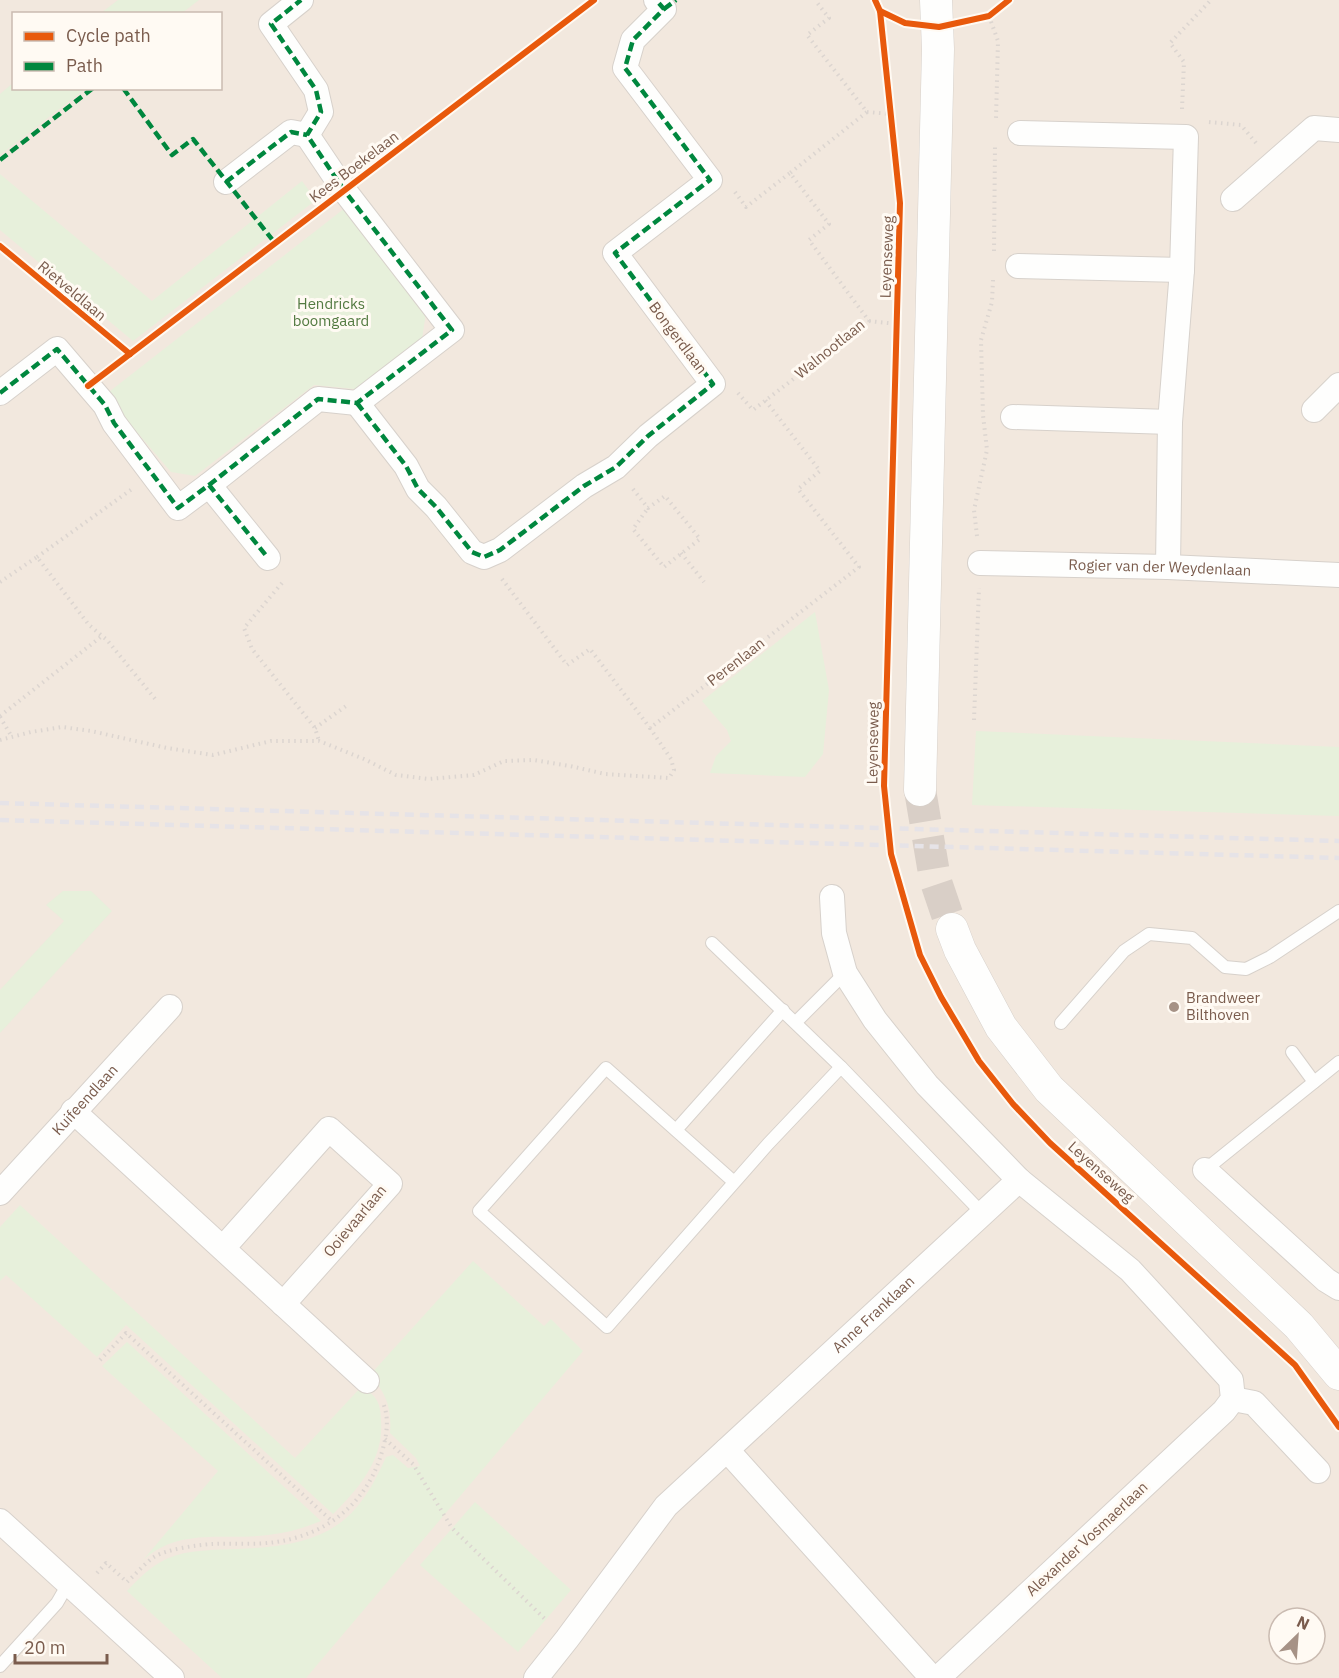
<svg xmlns="http://www.w3.org/2000/svg" width="1339" height="1678" viewBox="0 0 1339 1678" font-family="'IBM Plex Sans',sans-serif">
<style>
.residential{fill:#f2e8de;fill-rule:evenodd}
.green{fill:#e7f0db}
.lines{fill:none;stroke-linecap:round;stroke-linejoin:round}
.tertiary-tunnel{stroke:#d9cfc7;stroke-width:32;stroke-dasharray:32 16;stroke-linecap:butt}
.service-casing{stroke:#d7d1cb;stroke-width:14}
.minor-casing{stroke:#d7d1cb;stroke-width:26}
.tertiary-casing{stroke:#d7d1cb;stroke-width:33}
.path{stroke:#dcd5d0;stroke-width:4;stroke-dasharray:1.5 4.5;stroke-linecap:butt}
.service{stroke:#fefefd;stroke-width:12}
.minor{stroke:#fefefd;stroke-width:24}
.tertiary{stroke:#fefefd;stroke-width:32}
.rail{stroke:#e6e3e7;stroke-width:4.5;stroke-dasharray:9 6;stroke-linecap:butt}
.quiet{stroke:#00873e;stroke-width:4.5;stroke-dasharray:9 4.5;stroke-linecap:butt}
.cycleway-casing{stroke:#fffaf3;stroke-width:10}
.cycleway{stroke:#e8590c;stroke-width:6}
.poi-dot{fill:#a69286;stroke:#fffaf3;stroke-width:2}
.labels{text-anchor:middle;stroke-width:6;stroke-linejoin:round;paint-order:stroke}
.street-label{font-size:15px;fill:#7a5c4d;stroke:#fffaf3}
.park-label{font-size:15px;fill:#537a41;stroke:#fffaf3}
.poi-label{font-size:15px;fill:#7a5c4d;stroke:#fffaf3;text-anchor:start}
</style>
<rect width="100%" height="100%" fill="#f9f5f0"/>
<!-- residential -->
<path class="residential" d="M0,0H1339V1678H0ZM14,14H220V88H14ZM1279,1618H1315V1654H1279Z"/>
<!-- green -->
<g class="green">
<path d="M118,0H199L182,13H101Z"/>
<path d="M13,83L14,88L85,89L0,155V94Z"/>
<path d="M0,174L152,301L302,181L316,200L133,341L0,230Z"/>
<path d="M345,208L426,313L422,339L355,389L314,385L195,476L171,472L105,395Z"/>
<path d="M815,612L829,690L823,754L805,777L710,773L716,756L731,741L727,730L702,701Z"/>
<path d="M976,731L1339,747V816L972,805Z"/>
<path d="M63,891H91L112,911L0,1033V990L64,921L46,905Z"/>
<path d="M20,1205L295,1458L362,1386C366,1390 373,1394 376,1399C380,1405 381,1414 381,1421C384,1460 358,1489 333,1514L126,1325L97,1357L6,1275L0,1281V1227Z"/>
<path d="M473,1261L544,1326L551,1319L583,1351L306,1678H222L127,1591C139,1578 150,1567 166,1559C189,1549 214,1550 238,1549C281,1547 326,1543 356,1508C369,1493 378,1475 386,1457L393,1455L408,1468L420,1466L416,1458L390,1433C392,1408 386,1393 370,1375Z"/>
<path d="M127,1342L321,1521C304,1528 287,1533 268,1535C224,1541 182,1527 144,1559L218,1471L102,1366Z"/>
<path d="M475,1502L571,1590L518,1652L420,1565Z"/>
</g>
<g class="lines">
<!-- tertiary-tunnel -->
<path class="tertiary-tunnel" d="M920,790L935,879L952,929"/>
<defs>
<g id="service">
<path d="M712,943L841,1067L983,1214"/>
<path d="M796,1022L845,973"/>
<path d="M1061,1023L1124,951L1149,934L1192,938L1225,967L1246,969L1270,957L1339,911"/>
<path d="M1292,1052L1314,1082"/>
<path d="M676,1130L783,1010"/>
<path d="M1205,1170L1339,1062"/>
<path d="M734,1182L606,1068L479,1211L607,1327L768,1144L841,1067"/>
<path d="M0,1666L57,1603L68,1584"/>
</g>
<g id="minor">
<path d="M1020,133L1186,137L1182,270L1170,422L1168,567"/>
<path d="M226,182L291,132L307,135"/>
<path d="M1233,199L1314,128L1339,130"/>
<path d="M1018,266L1182,270"/>
<path d="M0,393L57,349L105,405L114,423L178,508L209,485L268,558"/>
<path d="M357,403L406,466L418,489L436,507L472,552L484,557L500,550L584,486L616,467L648,436L713,384L615,253L710,180L625,68L633,40L664,9L656,0"/>
<path d="M1314,410L1339,385"/>
<path d="M1013,417L1170,422"/>
<path d="M209,485L318,399L357,403L452,330L344,190L307,135L321,112L316,90L271,24L301,0"/>
<path id="s1" d="M980,563L1168,567L1339,575"/>
<path d="M832,897L834,933L845,973L875,1020L927,1085L1019,1180L1130,1270L1231,1380L1233,1399L1224,1411L938,1678"/>
<path d="M73,1111L367,1381"/>
<path d="M1205,1170L1326,1280L1339,1288"/>
<path id="s2" d="M0,1193L170,1007"/>
<path d="M223,1248L329,1129L390,1184L283,1304"/>
<path d="M1233,1399L1254,1403L1318,1471"/>
<path d="M727,1450L932,1678"/>
<path d="M0,1521L172,1678"/>
<path id="s3" d="M536,1678L567,1639L666,1506L1019,1180"/>
</g>
<g id="tertiary">
<path d="M920,790L938,49L936,0"/>
<path d="M952,929L960,950L1001,1027L1049,1089L1299,1326L1339,1374"/>
</g>
</defs>
<!-- service casing -->
<use href="#service" class="service-casing"/>
<!-- minor casing -->
<use href="#minor" class="minor-casing"/>
<!-- tertiary casing -->
<use href="#tertiary" class="tertiary-casing"/>
<!-- path -->
<g class="path">
<path d="M989,16L998,41L996,119"/>
<path d="M1182,109L1184,62L1170,43L1211,0"/>
<path d="M867,112L891,114"/>
<path d="M1209,122L1241,125L1256,143"/>
<path d="M735,192L746,207L790,173"/>
<path d="M994,251L995,145"/>
<path d="M869,321L897,324"/>
<path d="M738,393L753,410L869,321L809,240L829,224L790,173L867,112L807,35L829,18L815,0"/>
<path d="M633,489L648,508L665,496L700,539L664,567L633,529L648,508"/>
<path d="M977,536L974,510L987,450L983,415L981,340L992,302L993,280"/>
<path d="M681,553L704,582"/>
<path d="M37,557L132,489"/>
<path d="M502,579L567,665L590,649L650,728L859,567L798,489L820,471L765,400"/>
<path d="M0,582L37,557L89,625L107,640L156,700"/>
<path d="M282,583L244,628L252,649L315,728L319,741"/>
<path d="M0,716L102,636"/>
<path d="M0,717L12,737"/>
<path d="M974,720L979,588"/>
<path d="M315,728L349,704"/>
<path d="M0,740L31,732L62,727L91,731L167,748L213,755L271,741H319L364,759L396,775L429,779L474,775L504,761L534,760L570,766L605,774L669,778L674,770L671,759L650,728"/>
<path d="M100,1360L126,1333L333,1522"/>
<path d="M385,1439L413,1464L452,1528L547,1621"/>
<path d="M97,1573L106,1563L127,1582C136,1574 145,1563 154,1557C167,1549 197,1545 212,1544C233,1543 256,1545 276,1542C324,1535 362,1507 379,1461C385,1444 391,1421 383,1403"/>
</g>
<!-- service -->
<use href="#service" class="service"/>
<!-- minor -->
<use href="#minor" class="minor"/>
<!-- tertiary -->
<use href="#tertiary" class="tertiary"/>
<!-- rail -->
<g class="rail">
<path d="M0,803L1339,841"/>
<path d="M0,820L1339,858"/>
</g>
<!-- quiet -->
<g class="quiet">
<path d="M664,9L676,0"/>
<path d="M123,88L172,155L193,139L275,243"/>
<path d="M0,160L93,88"/>
<path d="M226,182L291,132L307,135"/>
<path d="M0,393L57,349L105,405L114,423L178,508L209,485L268,558"/>
<path d="M357,403L406,466L418,489L436,507L472,552L484,557L500,550L584,486L616,467L648,436L713,384L615,253L710,180L625,68L633,40L664,9L656,0"/>
<path d="M209,485L318,399L357,403L452,330L344,190L307,135L321,112L316,90L271,24L301,0"/>
</g>
<defs>
<g id="cycleway">
<path d="M875,0L880,11L900,203L884,786L891,854L920,955L941,997L979,1061L1013,1104L1050,1143L1295,1365L1339,1427"/>
<path d="M880,11L905,23L939,27L989,16L1009,0"/>
<path d="M0,246L130,354"/>
<path d="M88,386L594,0"/>
</g>
</defs>
<!-- cycleway casing -->
<use href="#cycleway" class="cycleway-casing"/>
<!-- cycleway -->
<use href="#cycleway" class="cycleway"/>
</g>
<!-- markers -->
<circle class="poi-dot" cx="1174" cy="1007" r="6"/>
<g class="labels">
<!-- street labels -->
<g class="street-label">
<text transform="translate(354 167) rotate(-37)" y="5">Kees Boekelaan</text>
<text transform="translate(887 257) rotate(-88)" y="5">Leyenseweg</text>
<text transform="translate(72 291) rotate(40)" y="5">Rietveldlaan</text>
<text transform="translate(678 338) rotate(53)" y="5">Bongerdlaan</text>
<text transform="translate(830 349) rotate(-39)" y="5">Walnootlaan</text>
<text dy="5" stroke="none"><textPath href="#s1" startOffset="180">Rogier van der Weydenlaan</textPath></text>
<text transform="translate(736 662) rotate(-38)" y="5">Perenlaan</text>
<text transform="translate(873 743) rotate(-89)" y="5">Leyenseweg</text>
<text dy="5" stroke="none"><textPath href="#s2" startOffset="126">Kuifeendlaan</textPath></text>
<text transform="translate(1101 1172) rotate(42)" y="5">Leyenseweg</text>
<text transform="translate(355 1221) rotate(-50)" y="5">Ooievaarlaan</text>
<text dy="5" stroke="none"><textPath href="#s3" startOffset="498">Anne Franklaan</textPath></text>
<text transform="translate(1087 1539) rotate(-43)" y="5">Alexander Vosmaerlaan</text>
</g>
<!-- park labels -->
<g class="park-label">
<text x="331" y="309">Hendricks<tspan x="331" dy="17">boomgaard</tspan></text>
</g>
<!-- poi labels -->
<g class="poi-label">
<text x="1186" y="1003">Brandweer<tspan x="1186" dy="17">Bilthoven</tspan></text>
</g>
</g>
<!-- legend -->
<rect x="12" y="12" width="210" height="78" fill="#fffaf3" stroke="#cabbb1" stroke-width="1.5"/>
<rect x="24" y="32" width="30" height="9" fill="#e8590c" stroke="#cabbb1" stroke-width="1.5"/>
<text x="66" y="42" font-size="18" fill="#7a5c4d">Cycle path</text>
<rect x="24" y="62" width="30" height="9" fill="#00873e" stroke="#cabbb1" stroke-width="1.5"/>
<text x="66" y="72" font-size="18" fill="#7a5c4d">Path</text>
<!-- north arrow -->
<g transform="translate(1297 1636) rotate(25)"><circle r="28" fill="#fffaf3" stroke="#cabbb1" stroke-width="1.5"/>
<path d="M0-4.5L10 22L0 15L-10 22Z" fill="#a69286"/>
<text y="-9" font-size="16" font-weight="bold" text-anchor="middle" fill="#7a5c4d">N</text>
</g>
<!-- scale -->
<path d="M15 1654v9h92v-9" fill="none" stroke="#7a5c4d" stroke-width="3"/>
<text x="24" y="1654" font-size="18" fill="#7a5c4d" stroke="#fffaf3" stroke-width="4.5" paint-order="stroke">20 m</text>
</svg>
